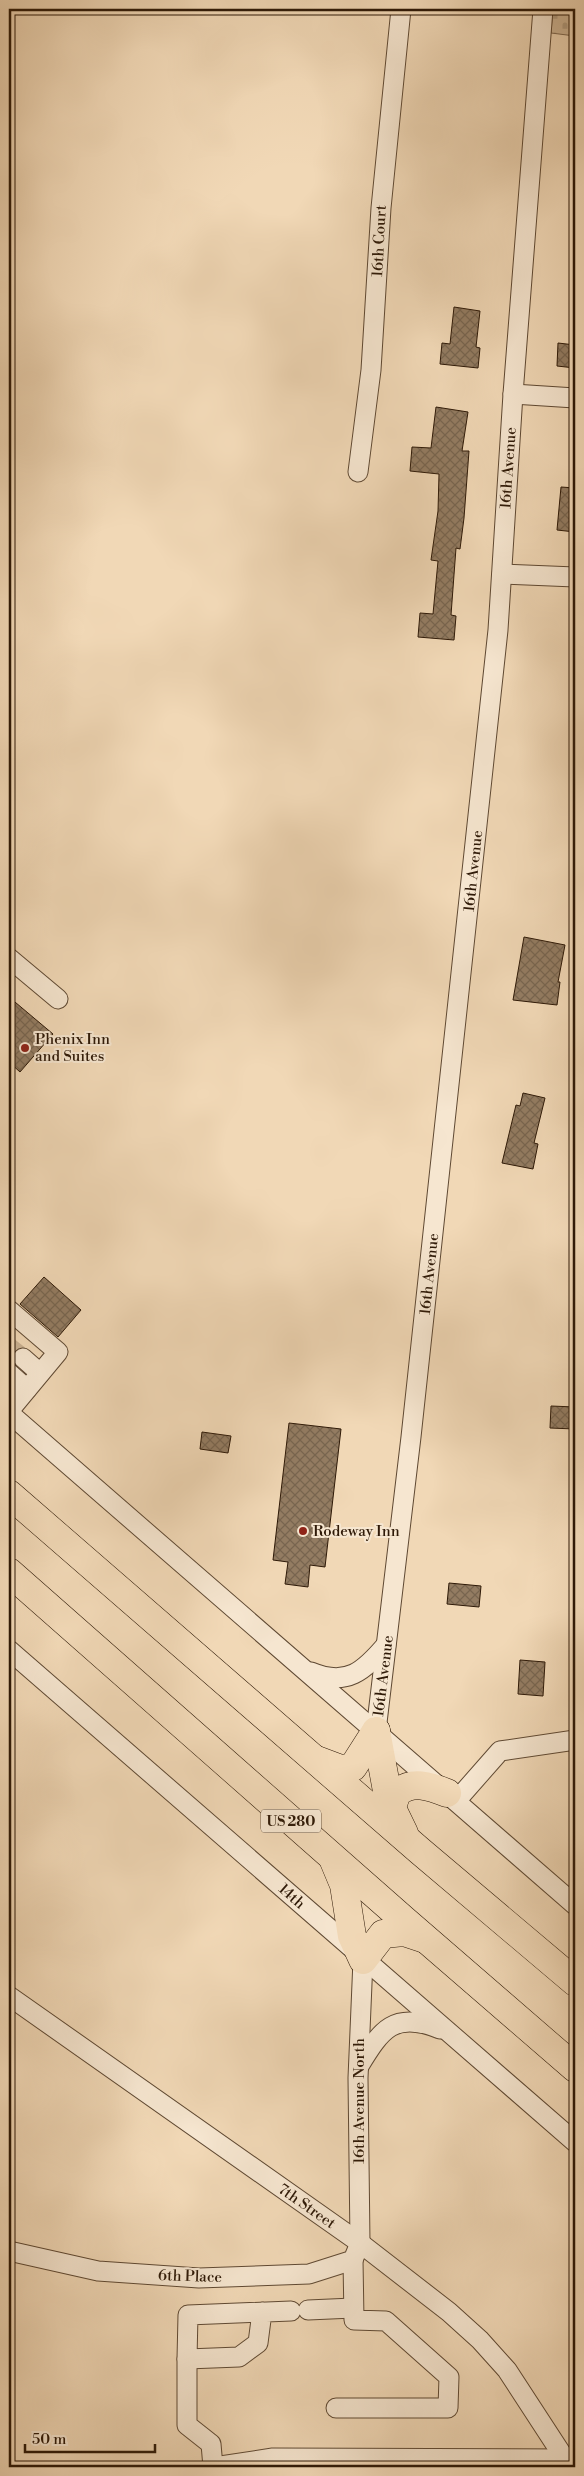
<svg xmlns="http://www.w3.org/2000/svg" width="584" height="2476" viewBox="0 0 584 2476" font-family="'Libre Bodoni',serif">
<style>
.cemetery{fill:url(#cemetery-stones);stroke:#7f6850}
.building{fill:url(#building-cross-hatch);stroke:#2e1907}
.lines{fill:none;stroke-linecap:round;stroke-linejoin:round}
.minor-tunnel{stroke:#cab293;stroke-width:19;stroke-dasharray:19 9;stroke-linecap:butt}
.minor-casing{stroke:#5f4933;stroke-width:21}
.highway-casing{stroke:#2e1907;stroke-width:29}
.minor{stroke:#f6e6d0;stroke-width:19}
.highway{stroke:#f1d8b6;stroke-width:28}
.poi-dot{fill:#8f2418;stroke:#f6e6d0;stroke-width:2}
.labels{text-anchor:middle;stroke-width:4;stroke-linejoin:round;paint-order:stroke}
.shield{fill:#f6e6d0;stroke:#6a5643;stroke-width:1}
.shield-label{font-size:14px;font-weight:bold;fill:#2e1907}
.street-label{font-size:15px;fill:#2e1907;stroke:#f6e6d0}
.poi-label{font-size:15px;fill:#2e1907;stroke:#f6e6d0;text-anchor:start}
</style>
<defs>
<pattern id="cemetery-stones" width="16" height="16" patternUnits="userSpaceOnUse" patternTransform="scale(1.25)"><rect width="16" height="16" fill="#d0b898"/><path d="M2 7V4a2 2 0 0 1 4 0v3zM10 15v-3a2 2 0 0 1 4 0v3z" fill="#b39e82"/></pattern>
<pattern id="building-cross-hatch" width="8" height="8" patternUnits="userSpaceOnUse" patternTransform="scale(1.25)"><rect width="8" height="8" fill="#937c62"/><path d="M0 0l8 8M0 8l8-8" fill="none" stroke="#78654f"/></pattern>
</defs>
<rect width="100%" height="100%" fill="#f1d8b6"/>
<filter id="stains"><feTurbulence type="fractalNoise" baseFrequency=".004" numOctaves="4"/><feColorMatrix values="0 0 0 0 .2 0 0 0 0 .09 0 0 0 0 .02 0 0 0 .5 -.17"/></filter>
<radialGradient id="worn" r=".72"><stop offset=".6" stop-color="#630" stop-opacity="0"/><stop offset="1" stop-color="#630" stop-opacity=".3"/></radialGradient>
<!-- cemetery -->
<path class="cemetery" d="M553,9H575V36L551,33Z"/>
<!-- building -->
<g class="building">
<path d="M454,307L480,311L476,347L480,348L478,368L440,364L442,343L450,344Z"/>
<path d="M558,343L575,345V368L557,366Z"/>
<path d="M436,407L468,412L462,451H469L464,518L460,549L456,548L451,615L456,616L454,640L418,637L420,613L433,614L438,561L431,560L438,511L439,474L410,471L412,447L431,448Z"/>
<path d="M561,487L575,488V532L557,530Z"/>
<path d="M524,937L565,945L558,982H560L557,1005L513,1000Z"/>
<path d="M9,997L53,1034L20,1072L9,1062Z"/>
<path d="M523,1093L545,1098L534,1143L538,1144L533,1169L502,1163L516,1105L520,1106Z"/>
<path d="M44,1277L81,1310L58,1337L20,1304Z"/>
<path d="M551,1406L575,1407V1429L550,1428Z"/>
<path d="M289,1423L341,1429L325,1567L310,1565L308,1587L285,1584L288,1562L273,1560Z"/>
<path d="M202,1432L231,1436L228,1453L200,1449Z"/>
<path d="M449,1583L481,1586L479,1607L447,1604Z"/>
<path d="M520,1660L545,1662L543,1696L518,1694Z"/>
</g>
<g class="lines">
<!-- minor-tunnel -->
<path class="minor-tunnel" d="M9,1347L23,1358"/>
<defs>
<g id="minor">
<path d="M513,394L575,398"/>
<path d="M358,472L371,370L381,208L401,9"/>
<path d="M502,574L575,577"/>
<path d="M9,958L58,999"/>
<path d="M9,1310L58,1352L9,1411"/>
<path d="M23,1358L40,1373"/>
<path d="M9,1373L27,1389"/>
<path d="M9,1413L575,1905"/>
<path d="M9,1650L575,2142"/>
<path d="M311,1672C347,1687 364,1671 386,1645"/>
<path d="M376,1731L411,1437L498,630L513,394L543,9"/>
<path d="M456,1801L500,1751L575,1740"/>
<path d="M9,1996L360,2243L449,2312L480,2340L507,2370L565,2459"/>
<path d="M359,2066C381,2030 394,2010 440,2029"/>
<path d="M9,2251L98,2271L199,2278L309,2274L353,2260L360,2243L358,2078L363,1960"/>
<path d="M308,2310L353,2308"/>
<path d="M262,2312L258,2343L239,2357L187,2359L188,2315L291,2311"/>
<path d="M187,2359V2425L211,2444L213,2467"/>
<path d="M336,2408H448L449,2377L386,2321L354,2320L353,2260"/>
<path d="M214,2467L273,2458L575,2459"/>
</g>
<g id="highway">
<path d="M9,1494L420,1851L575,1982"/>
<path d="M9,1572L404,1920L575,2068"/>
<path d="M376,1731L389,1802L404,1833"/>
<path d="M317,1760L341,1769L353,1767L376,1731"/>
<path d="M391,1809L397,1793C412,1780 430,1786 447,1793"/>
<path d="M334,1861L344,1885L352,1936L363,1960L383,1934L404,1932L425,1939"/>
</g>
</defs>
<!-- minor casing -->
<use href="#minor" class="minor-casing"/>
<!-- highway casing -->
<use href="#highway" class="highway-casing"/>
<!-- minor -->
<use href="#minor" class="minor"/>
<!-- highway -->
<use href="#highway" class="highway"/>
</g>
<!-- markers -->
<g class="poi-dot">
<circle cx="25" cy="1048" r="5"/>
<circle cx="303" cy="1531" r="5"/>
</g>
<g class="labels">
<!-- shield labels -->
<rect class="shield" x="261" y="1809.5" width="60" height="23" rx="4"/>
<g class="shield-label">
<text x="291" y="1826">US 280</text>
</g>
<!-- street labels -->
<g class="street-label">
<text transform="translate(379 241) rotate(-87)" y="5">16th Court</text>
<text transform="translate(508 468) rotate(-86)" y="5">16th Avenue</text>
<text transform="translate(473 871) rotate(-84)" y="5">16th Avenue</text>
<text transform="translate(429 1274) rotate(-84)" y="5">16th Avenue</text>
<text transform="translate(383 1676) rotate(-83)" y="5">16th Avenue</text>
<text transform="translate(292 1896) rotate(41)" y="5">14th</text>
<text transform="translate(359 2101) rotate(-90)" y="5">16th Avenue North</text>
<text transform="translate(307 2206) rotate(35)" y="5">7th Street</text>
<text transform="translate(190 2276) rotate(2)" y="5">6th Place</text>
</g>
<!-- poi labels -->
<g class="poi-label">
<text x="35" y="1044">Phenix Inn<tspan x="35" dy="17">and Suites</tspan></text>
<text x="313" y="1536">Rodeway Inn</text>
</g>
</g>
<!-- margin -->
<rect width="584" height="2476" fill="none" stroke="#f1d8b6" stroke-width="30"/>
<rect x="10" y="10" width="564" height="2456" fill="none" stroke="#2e1907" stroke-width="2.5"/>
<rect x="15" y="15" width="554" height="2446" fill="none" stroke="#2e1907"/>
<!-- scale -->
<path d="M25 2444v8h130v-8" fill="none" stroke="#2e1907" stroke-width="2.5"/>
<text x="32" y="2444" font-size="15" fill="#2e1907" stroke="#f6e6d0" stroke-width="4" paint-order="stroke">50 m</text>
<rect width="100%" height="100%" filter="url(#stains)"/>
<rect width="100%" height="100%" fill="url(#worn)"/>
</svg>
